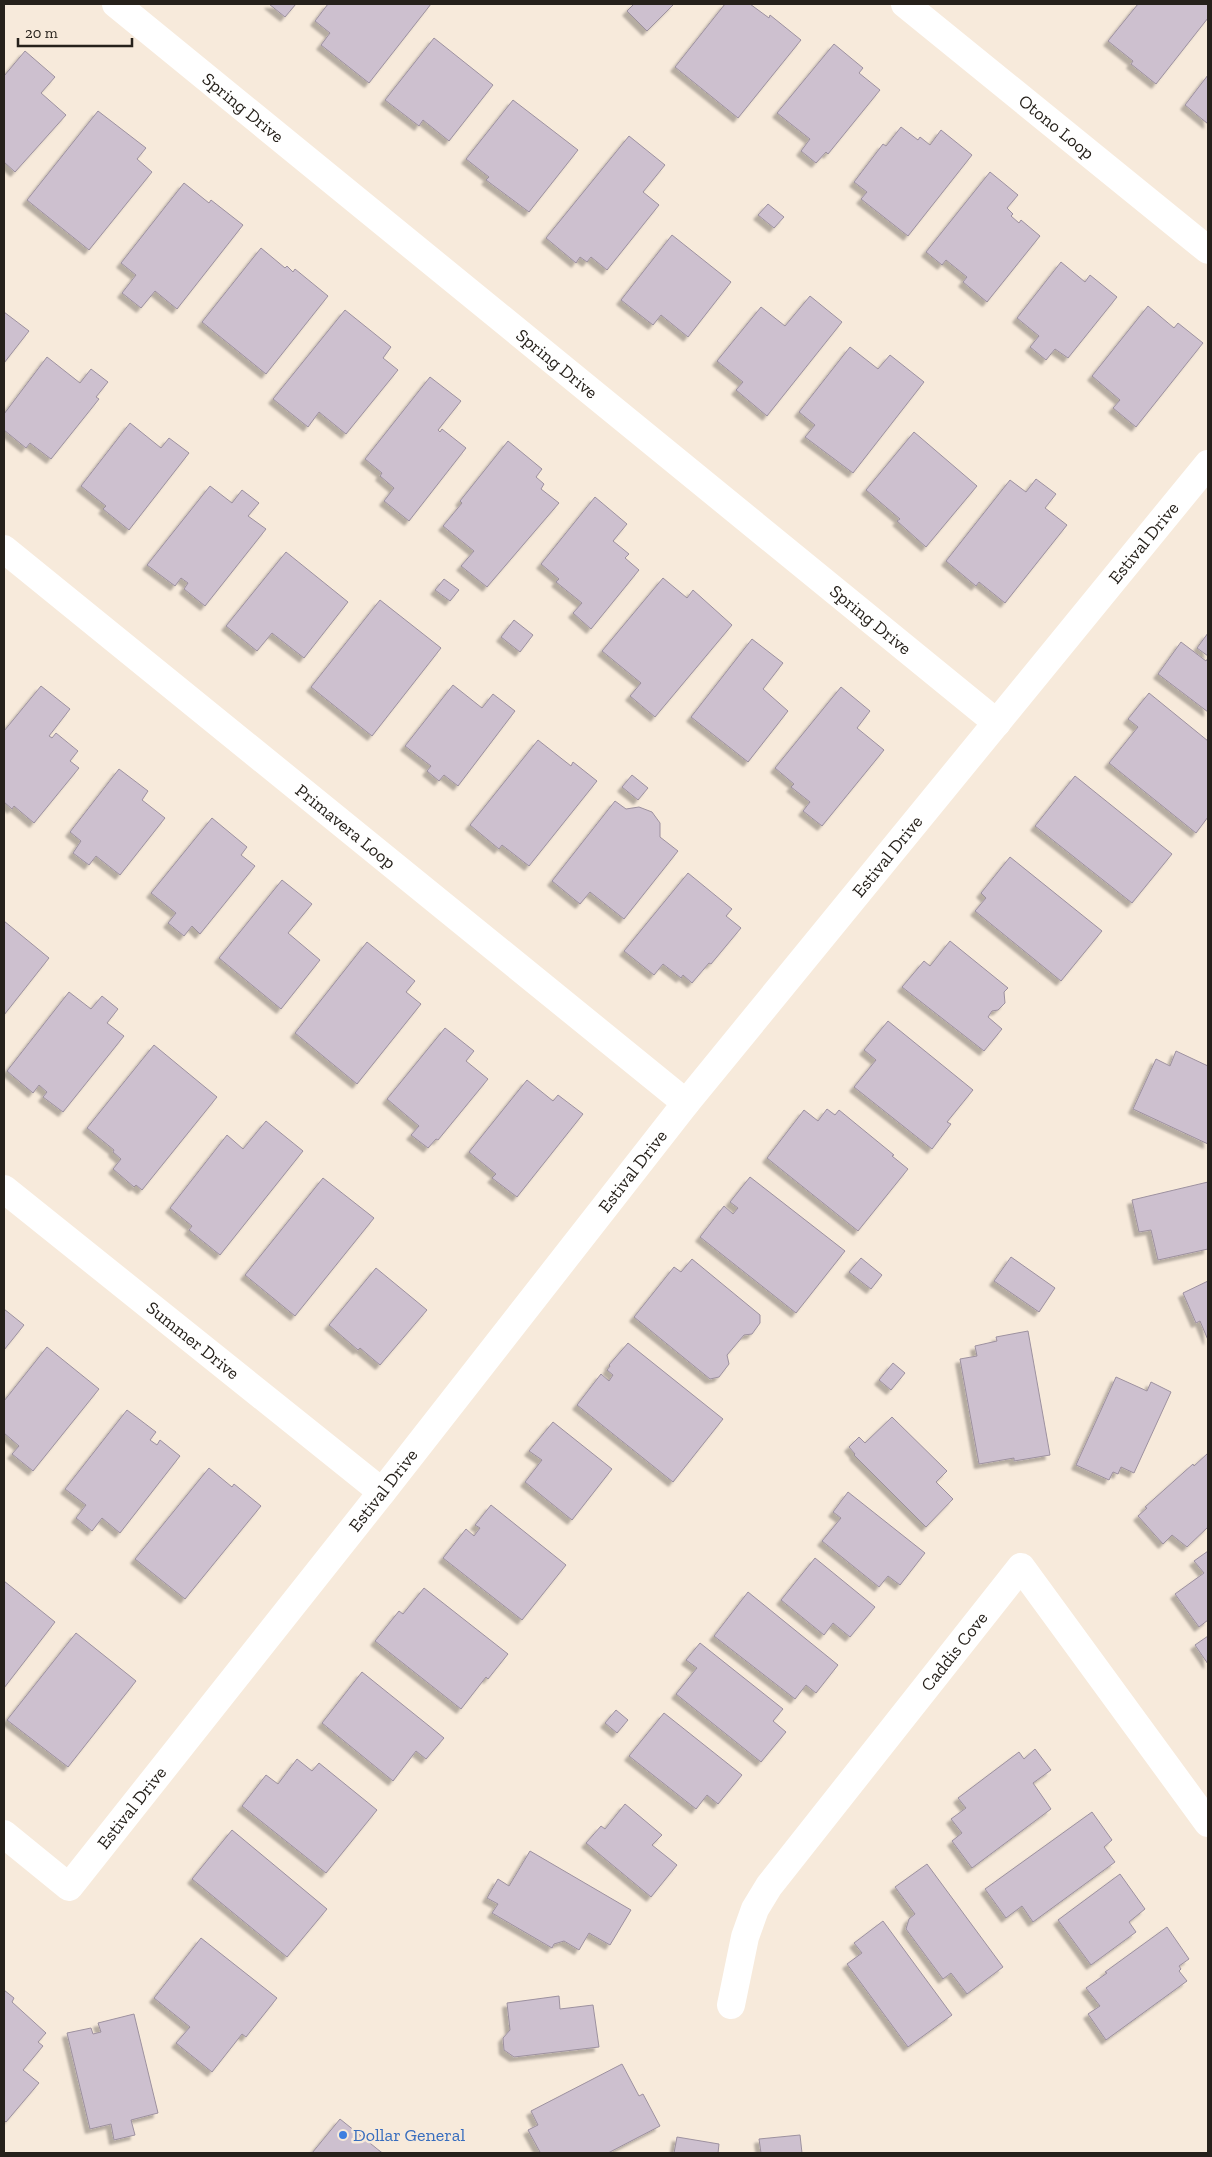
<svg xmlns="http://www.w3.org/2000/svg" width="1212" height="2157" viewBox="0 0 1212 2157" font-family="'Zilla Slab',serif">
<style>
.building{fill:#cdc0cf;stroke:#9d919f;filter:url(#shadow)}
.lines{fill:none;stroke-linecap:round;stroke-linejoin:round}
.minor{stroke:#fff;stroke-width:28}
.shop-dot{fill:#3f7fe0;stroke:#f7eadb;stroke-width:2}
.labels{text-anchor:middle;stroke-width:5;stroke-linejoin:round;paint-order:stroke}
.street-label{font-size:18px;fill:#26211b;stroke:#f7eadb}
.shop-label{font-size:18px;fill:#366cbe;stroke:#f7eadb;text-anchor:start}
</style>
<defs>
<filter id="shadow"><feDropShadow dx="-4.5" dy="4.5" stdDeviation="1" flood-color="#0004"/></filter>
</defs>
<rect width="100%" height="100%" fill="#f7eadb"/>
<!-- building -->
<g class="building">
<path d="M269,4H296L285,17Z"/>
<path d="M328,4H431L369,83L321,45L330,33L315,21Z"/>
<path d="M634,4H674L647,31L627,11Z"/>
<path d="M725,4H750L769,18L770,15L801,40L738,118L675,67Z"/>
<path d="M1138,4H1208V18L1156,84L1131,64L1133,61L1108,41Z"/>
<path d="M434,38L493,85L449,141L423,120L419,126L385,100Z"/>
<path d="M834,44L863,68L859,73L880,90L828,154L826,152L816,163L801,151L810,139L777,113Z"/>
<path d="M25,51L55,77L41,93L66,115L15,172L4,162V76Z"/>
<path d="M1208,75V124L1185,105Z"/>
<path d="M513,100L578,150L529,212L486,180L489,177L466,159Z"/>
<path d="M98,111L146,148L137,159L152,172L89,250L27,200Z"/>
<path d="M901,127L918,140L920,137L930,145L941,130L972,155L908,236L861,199L867,192L854,182L883,144L886,146Z"/>
<path d="M629,136L665,165L643,192L659,205L607,270L591,257L587,262L580,257L576,263L546,238Z"/>
<path d="M990,172L1018,195L1007,208L1013,214L1011,216L1019,223L1021,220L1040,236L987,302L963,282L967,277L946,260L942,265L926,252Z"/>
<path d="M184,183L209,203L211,200L243,225L177,309L155,291L141,308L122,293L136,275L121,263Z"/>
<path d="M768,204L784,217L774,228L758,215Z"/>
<path d="M672,235L731,282L688,337L661,315L653,325L621,300Z"/>
<path d="M261,248L285,268L287,266L293,272L295,269L328,296L266,374L202,322Z"/>
<path d="M1061,262L1085,282L1090,275L1117,297L1068,358L1055,349L1046,360L1030,347L1039,336L1017,318Z"/>
<path d="M810,296L842,322L767,416L736,390L743,382L717,361L761,307L785,326Z"/>
<path d="M1148,306L1174,328L1178,323L1203,343L1136,427L1113,408L1120,400L1092,376Z"/>
<path d="M345,310L391,347L383,358L398,370L346,434L319,412L308,427L273,399Z"/>
<path d="M4,312L29,331L4,363Z"/>
<path d="M850,347L878,369L890,355L924,382L853,473L805,437L815,425L799,412Z"/>
<path d="M47,357L80,383L91,369L108,382L96,397L99,399L51,459L30,443L26,448L4,430V414Z"/>
<path d="M430,377L461,401L438,430L440,432L442,429L466,448L409,521L384,501L394,488L380,476L382,473L365,459Z"/>
<path d="M130,423L161,448L169,438L189,453L129,530L103,509L106,506L81,486Z"/>
<path d="M914,432L977,486L926,547L897,521L900,519L866,490Z"/>
<path d="M508,441L542,469L536,477L544,484L541,489L559,503L487,587L461,566L474,551L443,526L462,503L460,501Z"/>
<path d="M1036,479L1056,494L1045,508L1067,525L1005,603L979,582L976,586L946,561L1010,480L1026,492Z"/>
<path d="M210,486L232,503L242,490L259,503L248,516L266,529L205,606L184,589L188,583L181,578L175,586L147,565Z"/>
<path d="M595,497L627,524L613,541L629,554L625,558L639,570L591,629L573,613L582,603L556,582L559,579L541,564Z"/>
<path d="M286,552L348,602L304,658L272,633L257,651L226,626Z"/>
<path d="M663,578L687,598L693,590L732,625L655,717L630,696L641,683L602,651Z"/>
<path d="M444,579L459,590L450,601L435,590Z"/>
<path d="M380,600L441,648L372,736L311,687Z"/>
<path d="M514,620L533,635L520,652L501,637Z"/>
<path d="M1208,633V656L1197,648Z"/>
<path d="M752,639L783,663L763,689L788,711L748,762L691,717Z"/>
<path d="M1181,642L1206,661L1208,658V712L1158,674Z"/>
<path d="M453,685L482,708L493,694L515,711L458,786L444,775L439,781L427,771L431,766L405,746Z"/>
<path d="M41,686L70,709L49,736L52,738L56,733L78,751L70,761L79,768L34,823L14,806L12,809L4,802V731Z"/>
<path d="M841,687L870,711L857,728L884,750L822,826L803,811L810,802L791,787L794,784L775,768Z"/>
<path d="M1149,693L1208,741V817L1196,833L1109,763L1138,727L1128,719Z"/>
<path d="M538,740L571,766L573,762L597,781L529,866L502,845L499,849L470,825Z"/>
<path d="M119,769L148,791L142,800L165,818L120,875L96,856L89,865L73,853L81,841L70,832Z"/>
<path d="M632,775L648,788L638,800L622,787Z"/>
<path d="M1075,776L1172,854L1132,903L1035,826Z"/>
<path d="M615,801L626,809L639,807L652,812L660,823V837L678,851L624,919L590,892L580,904L552,881Z"/>
<path d="M212,818L247,847L241,855L255,866L200,934L192,926L184,936L168,923L176,913L151,893Z"/>
<path d="M1010,857L1102,931L1061,981L975,911L986,898L981,893Z"/>
<path d="M688,873L732,909L726,916L741,928L711,964L709,963L692,983L683,975L681,978L663,964L654,975L624,951Z"/>
<path d="M282,880L312,904L288,933L320,960L281,1009L219,958Z"/>
<path d="M4,921L49,958L4,1015Z"/>
<path d="M950,941L1008,988L1004,992L1005,1003L998,1010L992,1011L988,1017L1002,1029L984,1051L902,987L924,961L930,966Z"/>
<path d="M367,942L415,981L406,992L421,1004L357,1084L295,1033Z"/>
<path d="M69,992L91,1009L102,996L118,1009L107,1023L124,1036L63,1112L43,1097L47,1092L39,1085L33,1093L7,1071Z"/>
<path d="M888,1021L973,1090L947,1122L951,1124L932,1149L854,1087L876,1060L864,1050Z"/>
<path d="M445,1028L474,1051L466,1061L488,1079L438,1140L436,1139L428,1148L411,1135L419,1126L387,1099Z"/>
<path d="M154,1045L217,1097L142,1190L136,1185L134,1187L113,1169L121,1159L113,1152L114,1150L87,1128Z"/>
<path d="M1176,1051L1208,1066V1144L1133,1109L1156,1059L1170,1066Z"/>
<path d="M527,1080L553,1101L558,1095L583,1114L517,1197L492,1178L496,1174L469,1152Z"/>
<path d="M827,1109L835,1115L839,1110L894,1155L892,1156L908,1169L858,1231L767,1158L804,1110L818,1121Z"/>
<path d="M266,1121L303,1151L220,1255L189,1230L192,1226L170,1208L227,1135L243,1149Z"/>
<path d="M750,1177L845,1251L796,1313L700,1237L724,1206L733,1214L738,1208L730,1202Z"/>
<path d="M323,1178L374,1218L295,1316L245,1275Z"/>
<path d="M1208,1182V1249L1158,1260L1151,1230L1139,1232L1132,1200Z"/>
<path d="M1011,1257L1055,1288L1039,1312L994,1281Z"/>
<path d="M861,1258L882,1275L871,1289L849,1272Z"/>
<path d="M692,1259L760,1315V1323L752,1334L744,1335L727,1355L729,1364L719,1377L710,1379L634,1317L674,1267L681,1272Z"/>
<path d="M376,1268L427,1310L380,1365L360,1348L358,1350L329,1325Z"/>
<path d="M1208,1281V1340L1200,1321L1196,1323L1183,1293Z"/>
<path d="M4,1309L24,1325L4,1350Z"/>
<path d="M1028,1331L1050,1455L1014,1461V1458L979,1464L960,1359L977,1356L975,1346L997,1341L996,1337Z"/>
<path d="M628,1343L723,1419L673,1482L577,1405L601,1374L609,1381L613,1375L607,1370L610,1366L609,1365Z"/>
<path d="M47,1347L99,1389L33,1471L12,1454L19,1446L4,1433V1401Z"/>
<path d="M893,1363L905,1373L891,1390L879,1380Z"/>
<path d="M1116,1377L1147,1391L1151,1382L1171,1392L1134,1473L1121,1467L1118,1474L1113,1472L1109,1480L1076,1465Z"/>
<path d="M127,1410L156,1432L150,1440L157,1445L160,1440L180,1456L120,1533L102,1518L92,1531L76,1518L86,1505L65,1489Z"/>
<path d="M892,1417L947,1471L936,1482L953,1499L926,1527L854,1455L855,1454L849,1447L859,1437L865,1443Z"/>
<path d="M553,1422L612,1469L572,1520L525,1482L542,1460L529,1451Z"/>
<path d="M1208,1453V1527L1187,1547L1172,1535L1163,1544L1138,1516L1147,1508L1145,1507L1193,1464L1194,1466Z"/>
<path d="M209,1468L232,1487L234,1484L261,1506L185,1599L135,1559Z"/>
<path d="M848,1492L925,1553L900,1585L888,1576L879,1587L822,1541L841,1518L833,1512Z"/>
<path d="M491,1505L566,1565L522,1620L443,1558L466,1529L474,1536L480,1528L475,1525Z"/>
<path d="M1208,1551V1620L1199,1627L1175,1594L1204,1573L1194,1561Z"/>
<path d="M815,1558L875,1607L850,1637L833,1623L824,1635L781,1600Z"/>
<path d="M4,1581L55,1622L4,1688Z"/>
<path d="M424,1588L508,1654L488,1679L486,1677L461,1709L375,1641L399,1611L403,1614Z"/>
<path d="M748,1592L838,1665L816,1693L806,1685L795,1699L714,1636Z"/>
<path d="M76,1633L136,1681L68,1767L7,1720Z"/>
<path d="M1208,1636V1664L1195,1645Z"/>
<path d="M700,1643L783,1709L773,1721L786,1732L761,1762L676,1694L697,1668L686,1660Z"/>
<path d="M362,1672L444,1738L426,1759L416,1751L393,1781L322,1723Z"/>
<path d="M616,1710L628,1720L617,1733L605,1723Z"/>
<path d="M664,1713L742,1775L718,1804L707,1795L696,1809L629,1756Z"/>
<path d="M1035,1749L1051,1770L1033,1783L1051,1809L972,1868L952,1841L962,1833L951,1819L966,1808L958,1798L1019,1752L1024,1759Z"/>
<path d="M297,1759L312,1771L319,1763L377,1810L326,1873L242,1806L266,1775L278,1784Z"/>
<path d="M625,1804L662,1835L652,1845L677,1865L651,1897L586,1843L601,1826L605,1829Z"/>
<path d="M1092,1812L1112,1840L1104,1847L1115,1862L1033,1922L1022,1906L1006,1918L985,1889Z"/>
<path d="M232,1830L327,1909L287,1957L192,1879Z"/>
<path d="M530,1851L631,1910L610,1945L589,1933L579,1950L564,1941L554,1944L552,1948L492,1913L498,1904L487,1898L498,1879L509,1886Z"/>
<path d="M927,1864L1003,1967L967,1994L951,1973L943,1979L906,1929L909,1919L915,1914L895,1887Z"/>
<path d="M1120,1874L1145,1909L1129,1922L1136,1932L1091,1965L1058,1920Z"/>
<path d="M883,1921L952,2015L908,2047L847,1964L862,1953L854,1943Z"/>
<path d="M1167,1927L1189,1959L1179,1966L1181,1969L1179,1971L1187,1981L1106,2040L1088,2014L1100,2006L1086,1988L1107,1973L1105,1972Z"/>
<path d="M201,1938L277,1998L246,2037L242,2034L212,2072L176,2043L190,2027L154,1998Z"/>
<path d="M4,1990L14,1998L12,2002L46,2033L38,2042L43,2046L23,2070L39,2083L6,2122L4,2120Z"/>
<path d="M559,1996L560,2009L593,2005L599,2047L514,2057L504,2050L503,2038L510,2030L507,2003Z"/>
<path d="M134,2014L158,2113L131,2120L135,2135L114,2140L111,2124L90,2129L67,2033L91,2028L93,2034L101,2032L98,2023Z"/>
<path d="M622,2064L639,2096L643,2094L660,2126L608,2153H538L540,2152L528,2130L538,2125L531,2111Z"/>
<path d="M340,2119L381,2152L383,2153H312Z"/>
<path d="M800,2135L802,2153H761L759,2139Z"/>
<path d="M677,2137L719,2144L718,2153H674Z"/>
</g>
<g class="lines">
<!-- minor -->
<g class="minor">
<path id="s1" d="M116,4L997,723"/>
<path id="s2" d="M905,4L1208,250"/>
<path id="s3" d="M4,549L686,1103"/>
<path id="s4" d="M4,1189L382,1492"/>
<path id="s5" d="M4,1834L69,1887L382,1492L686,1103L1208,464"/>
<path id="s6" d="M731,2005L745,1937L755,1909L769,1886L1021,1567L1208,1823"/>
</g>
</g>
<!-- markers -->
<circle class="shop-dot" cx="343" cy="2135" r="5"/>
<g class="labels">
<!-- street labels -->
<g class="street-label">
<text dy="6" stroke="none"><textPath href="#s1" startOffset="164">Spring Drive</textPath></text>
<text dy="6" stroke="none"><textPath href="#s2" startOffset="195">Otono Loop</textPath></text>
<text dy="6" stroke="none"><textPath href="#s1" startOffset="569">Spring Drive</textPath></text>
<text dy="6" stroke="none"><textPath href="#s5" startOffset="1805">Estival Drive</textPath></text>
<text dy="6" stroke="none"><textPath href="#s1" startOffset="974">Spring Drive</textPath></text>
<text dy="6" stroke="none"><textPath href="#s3" startOffset="440">Primavera Loop</textPath></text>
<text dy="6" stroke="none"><textPath href="#s5" startOffset="1400">Estival Drive</textPath></text>
<text dy="6" stroke="none"><textPath href="#s5" startOffset="995">Estival Drive</textPath></text>
<text dy="6" stroke="none"><textPath href="#s4" startOffset="242">Summer Drive</textPath></text>
<text dy="6" stroke="none"><textPath href="#s5" startOffset="590">Estival Drive</textPath></text>
<text dy="6" stroke="none"><textPath href="#s6" startOffset="425">Caddis Cove</textPath></text>
<text dy="6" stroke="none"><textPath href="#s5" startOffset="185">Estival Drive</textPath></text>
</g>
<!-- shop labels -->
<g class="shop-label">
<text x="353" y="2141">Dollar General</text>
</g>
</g>
<!-- border -->
<rect width="1212" height="2157" fill="none" stroke="#26211b" stroke-width="10"/>
<!-- scale -->
<path d="M18 38v8h114v-8" fill="none" stroke="#26211b" stroke-width="2.5"/>
<text x="25" y="38" font-size="15" fill="#26211b" stroke="#f7eadb" stroke-width="4" paint-order="stroke">20 m</text>
</svg>
